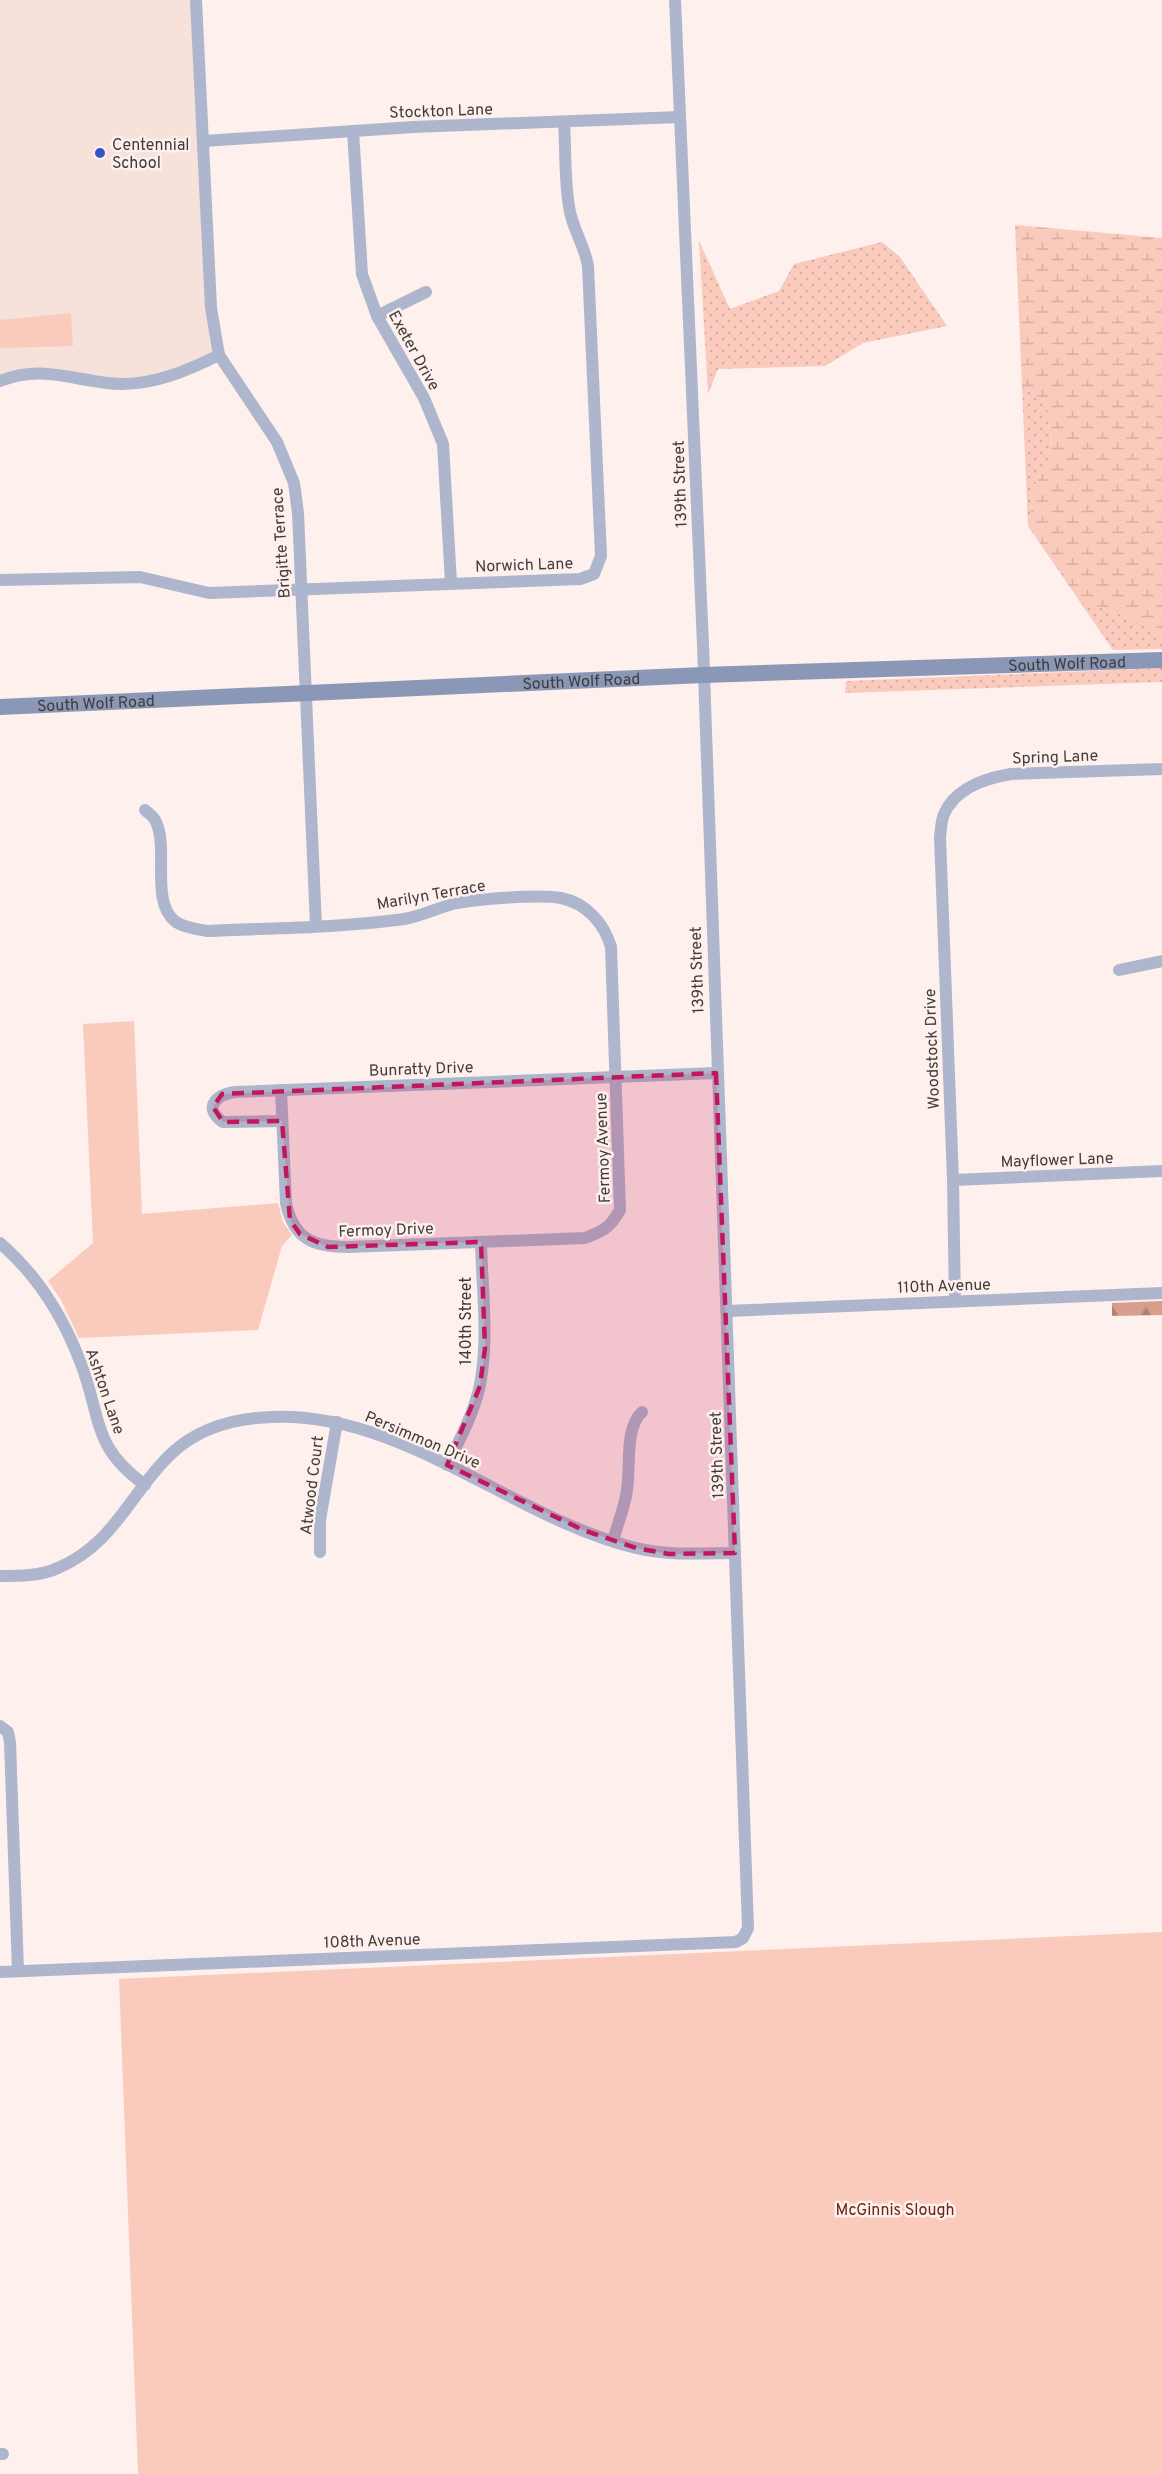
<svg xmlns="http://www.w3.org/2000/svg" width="1162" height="2474" viewBox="0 0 1162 2474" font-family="Overpass,sans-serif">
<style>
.built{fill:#f6e1db}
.grass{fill:url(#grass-dots)}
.forest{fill:url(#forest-firs)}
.wetland{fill:url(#wetland-marsh)}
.park{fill:#facabd}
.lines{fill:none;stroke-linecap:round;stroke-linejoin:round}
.minor{stroke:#adb6cc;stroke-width:12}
.secondary{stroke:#8a97b7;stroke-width:16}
.marked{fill:#c2185b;fill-opacity:0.2;stroke:#c2185b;stroke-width:4.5;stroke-dasharray:12 8;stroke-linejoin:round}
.poi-dot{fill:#3653c5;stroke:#fef0ec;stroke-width:2}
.labels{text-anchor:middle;stroke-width:5;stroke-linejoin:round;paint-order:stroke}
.street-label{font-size:16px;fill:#413c3a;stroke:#fef0ec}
.poi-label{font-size:16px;fill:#413c3a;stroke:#fef0ec;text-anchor:start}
.park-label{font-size:16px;fill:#6b2614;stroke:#fef0ec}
</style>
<defs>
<pattern id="grass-dots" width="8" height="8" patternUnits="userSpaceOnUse" patternTransform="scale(1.5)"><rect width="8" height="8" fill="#facabd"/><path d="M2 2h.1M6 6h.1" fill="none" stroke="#d8aea3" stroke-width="1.8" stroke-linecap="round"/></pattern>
<pattern id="forest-firs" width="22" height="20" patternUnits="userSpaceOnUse" patternTransform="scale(1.5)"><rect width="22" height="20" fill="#d79d8d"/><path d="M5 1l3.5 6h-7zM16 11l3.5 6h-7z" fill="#b08174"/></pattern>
<pattern id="wetland-marsh" width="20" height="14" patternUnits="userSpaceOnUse" patternTransform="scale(1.5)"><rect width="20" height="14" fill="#facabd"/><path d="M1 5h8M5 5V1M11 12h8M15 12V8" fill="none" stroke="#d8aea3"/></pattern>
</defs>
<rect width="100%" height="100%" fill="#fef0ec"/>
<!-- built -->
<path class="built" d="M0,0H193L216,354L182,370L123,381L0,378Z"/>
<!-- grass -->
<g class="grass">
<path d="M699,241L730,309L779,291L794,264L882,242L900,257L947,326L863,343L825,366L718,369L708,394Z"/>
<path d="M1022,386L1047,404L1051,439L1049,465L1036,482L1028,526Z"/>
<path d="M1080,602L1117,612L1144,625L1162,644V649L1113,650Z"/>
<path d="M1162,668V682L845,693L846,681Z"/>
</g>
<!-- forest -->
<path class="forest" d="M1162,1301V1315L1112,1316V1303Z"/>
<!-- wetland -->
<path class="wetland" d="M1015,225L1162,238V644L1144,625L1117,612L1080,602L1028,526L1036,482L1049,465L1051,439L1047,404L1022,386Z"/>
<!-- park -->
<g class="park">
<path d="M71,313L73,346L0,348V320Z"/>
<path d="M134,1021L142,1214L278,1203L283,1222L292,1235L282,1246L258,1330L79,1338L61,1300L48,1281L93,1243L83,1024Z"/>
<path d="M1162,1932V2474H138L119,1979Z"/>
</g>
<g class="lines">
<!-- minor -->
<g class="minor">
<path d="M196,0L211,308L219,355L277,442L294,483L298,513L316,926"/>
<path d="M353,131L362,274L377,316L424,398L443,444L451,583"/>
<path d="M204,141L413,127L680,117"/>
<path d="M377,316L426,292"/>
<path d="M0,381C45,363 77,383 122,384C156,384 189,370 219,355"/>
<path d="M0,580L140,577L209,593L580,579L594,574L601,556L588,266C585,247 574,231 570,212C564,183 566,151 564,122"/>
<path d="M145,810C148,813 153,816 155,820C170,847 149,902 176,922C185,928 197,929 207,931C272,928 339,928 404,919C422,916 439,907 457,903C481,899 538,894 561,898C586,903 604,923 611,947L620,1210C610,1228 603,1231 585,1238L349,1247C314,1247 294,1240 286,1203L281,1090"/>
<path d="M1119,970L1162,961"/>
<path d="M282,1121L223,1122C203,1108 215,1095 235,1092L716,1073"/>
<path d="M953,1180L1162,1171"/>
<path d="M0,1243C37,1275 64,1318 81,1364C102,1418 91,1446 145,1485"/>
<path d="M955,1301L953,1180L940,837C941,830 941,821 944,814C956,787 986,778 1011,774L1162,769"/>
<path d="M727,1311L1162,1293"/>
<path d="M447,1465C460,1439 474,1413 480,1385C489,1338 482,1289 481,1242"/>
<path d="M613,1541C617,1526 623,1511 626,1496C632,1470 623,1430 642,1412"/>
<path d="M320,1552V1520L337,1422"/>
<path d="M0,1576C18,1576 41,1576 58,1568C116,1543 130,1492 172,1453C199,1428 235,1418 272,1417C405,1412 512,1518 636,1548C669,1556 702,1553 735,1553"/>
<path d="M0,1726L8,1732L10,1742L18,1971"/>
<path d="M0,1972L736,1942L743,1938L748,1928L703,645L675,0"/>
<path d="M0,2454H3"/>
</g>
<!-- secondary -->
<path class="secondary" id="s1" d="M0,707L703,675L1162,660"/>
</g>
<!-- marked area -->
<path class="marked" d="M716,1073L735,1553L669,1554L636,1548L583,1530L447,1465L480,1386L485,1348L481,1242L328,1247L300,1234L290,1220L282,1121L223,1122L213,1107L222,1094Z"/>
<!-- markers -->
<circle class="poi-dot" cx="100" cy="153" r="6"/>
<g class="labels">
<!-- street labels -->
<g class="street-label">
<text transform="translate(441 110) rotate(-2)" y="6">Stockton Lane</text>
<text transform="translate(415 350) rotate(61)" y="6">Exeter Drive</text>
<text transform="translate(679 484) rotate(-92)" y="6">139th Street</text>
<text transform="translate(280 543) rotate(-94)" y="6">Brigitte Terrace</text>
<text transform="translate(524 564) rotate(-2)" y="6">Norwich Lane</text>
<text dy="6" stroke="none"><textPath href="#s1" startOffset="1068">South Wolf Road</textPath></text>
<text dy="6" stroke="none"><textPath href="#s1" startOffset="582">South Wolf Road</textPath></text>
<text dy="6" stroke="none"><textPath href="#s1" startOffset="96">South Wolf Road</textPath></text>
<text transform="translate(1055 756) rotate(-2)" y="6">Spring Lane</text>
<text transform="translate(431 894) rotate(-10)" y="6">Marilyn Terrace</text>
<text transform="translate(696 970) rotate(-92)" y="6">139th Street</text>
<text transform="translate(931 1049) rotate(-92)" y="6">Woodstock Drive</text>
<text transform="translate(421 1068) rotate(-2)" y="6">Bunratty Drive</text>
<text transform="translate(602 1148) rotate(-92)" y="6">Fermoy Avenue</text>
<text transform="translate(1057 1159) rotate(-2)" y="6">Mayflower Lane</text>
<text transform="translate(386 1229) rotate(-2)" y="6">Fermoy Drive</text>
<text transform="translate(944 1285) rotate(-2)" y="6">110th Avenue</text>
<text transform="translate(465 1321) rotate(-90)" y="6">140th Street</text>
<text transform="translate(106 1391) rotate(71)" y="6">Ashton Lane</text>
<text transform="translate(423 1439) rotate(23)" y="6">Persimmon Drive</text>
<text transform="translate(716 1455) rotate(-92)" y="6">139th Street</text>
<text transform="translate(311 1485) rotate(-83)" y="6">Atwood Court</text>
<text transform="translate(372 1940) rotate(-2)" y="6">108th Avenue</text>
</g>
<!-- poi labels -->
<g class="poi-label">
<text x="112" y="150">Centennial<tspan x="112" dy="18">School</tspan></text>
</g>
<!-- park labels -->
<g class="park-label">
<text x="895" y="2215">McGinnis Slough</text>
</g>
</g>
</svg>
